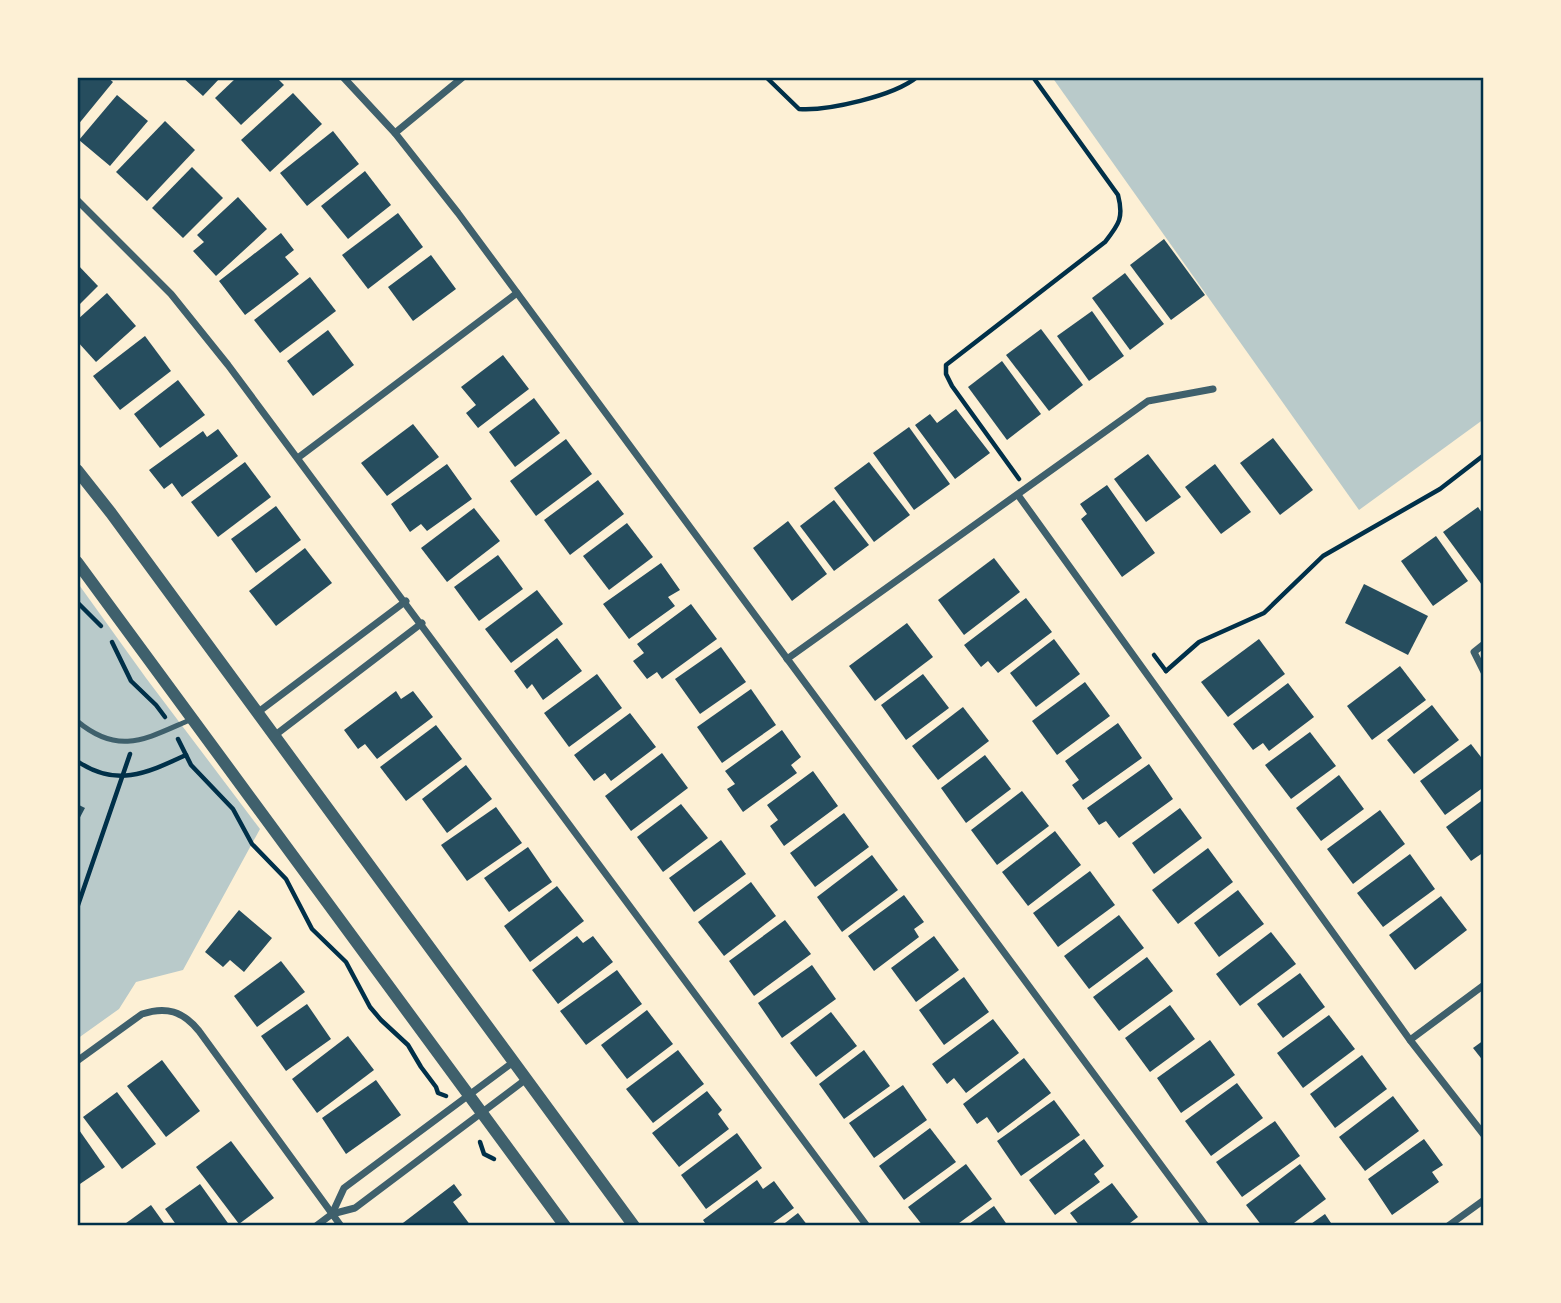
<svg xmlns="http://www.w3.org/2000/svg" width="1561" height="1303" viewBox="0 0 1561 1303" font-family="'PT Sans Narrow',sans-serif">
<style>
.green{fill:#b9caca}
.building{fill:#264d5e}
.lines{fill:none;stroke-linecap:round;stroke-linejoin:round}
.path{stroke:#003049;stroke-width:4.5}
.service{stroke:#3f606c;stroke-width:5}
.minor{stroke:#3f606c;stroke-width:7}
.tertiary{stroke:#3f606c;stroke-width:12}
.neatline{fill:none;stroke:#003049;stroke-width:2.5}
</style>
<rect width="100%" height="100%" fill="#fdf0d5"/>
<!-- green -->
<g class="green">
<path d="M1052,77H1484V419L1359,510Z"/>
<path d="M77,582L146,678L260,829L183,970L136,982L119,1009L77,1039Z"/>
</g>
<!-- building -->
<g class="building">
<path d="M77,77H107L113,82L77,126Z"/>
<path d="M182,77H221L203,96Z"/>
<path d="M237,77H276L284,85L241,125L215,98Z"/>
<path d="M293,93L322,124L270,172L241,140Z"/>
<path d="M117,95L148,121L110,166L79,140Z"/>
<path d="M165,121L195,150L147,201L116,172Z"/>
<path d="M333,131L359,164L307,206L280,173Z"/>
<path d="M192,167L223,198L183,238L152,208Z"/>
<path d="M365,171L391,205L348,239L321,206Z"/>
<path d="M238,197L267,229L216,276L193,251L204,242L197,235Z"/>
<path d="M398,213L423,247L368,289L342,255Z"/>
<path d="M281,233L294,250L285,257L299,274L245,315L219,281Z"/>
<path d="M1164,239L1205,295L1171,320L1130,265Z"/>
<path d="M431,255L456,289L413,321L388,287Z"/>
<path d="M77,264L98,286L77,307Z"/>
<path d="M1125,273L1164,324L1130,350L1092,298Z"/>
<path d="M310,277L336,311L280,353L254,320Z"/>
<path d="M107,293L136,326L96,362L77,341V320Z"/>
<path d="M1092,311L1124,356L1089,381L1057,336Z"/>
<path d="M1041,329L1083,385L1049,411L1006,355Z"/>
<path d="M328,330L354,365L313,396L287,361Z"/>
<path d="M145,336L171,371L120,410L93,376Z"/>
<path d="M503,355L529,389L478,428L466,413L476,405L461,387Z"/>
<path d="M1002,361L1041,414L1007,440L968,387Z"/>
<path d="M178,380L205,415L160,448L134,414Z"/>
<path d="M534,398L560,433L515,467L489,432Z"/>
<path d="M956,409L990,453L955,479L915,425L930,414L937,423Z"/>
<path d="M413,424L439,457L387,496L361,463Z"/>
<path d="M909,427L950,484L914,510L873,453Z"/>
<path d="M218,429L238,456L182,497L172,483L164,489L149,470L203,431L207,437Z"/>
<path d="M1273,438L1313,490L1280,515L1240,463Z"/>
<path d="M566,439L592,474L536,516L510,481Z"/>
<path d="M1148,454L1181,497L1146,522L1114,479Z"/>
<path d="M245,462L271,497L218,537L191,502Z"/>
<path d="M869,462L910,515L874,542L834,488Z"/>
<path d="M447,464L472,499L427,531L421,524L410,532L391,504Z"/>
<path d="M1215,464L1251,512L1221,534L1185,487Z"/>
<path d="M598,480L624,514L570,555L544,520Z"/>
<path d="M1107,485L1155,553L1122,577L1081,519L1087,514L1080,504Z"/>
<path d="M834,500L869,545L834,571L800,526Z"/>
<path d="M276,506L301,540L256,573L231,539Z"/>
<path d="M1478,507L1484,516V583L1482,585L1443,532Z"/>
<path d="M474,508L500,541L447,582L421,548Z"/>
<path d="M788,521L827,574L792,601L753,548Z"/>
<path d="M627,523L653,557L609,590L583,556Z"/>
<path d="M1436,536L1468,581L1433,606L1401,561Z"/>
<path d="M305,548L332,583L276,626L249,591Z"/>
<path d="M498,555L523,589L479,621L454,587Z"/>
<path d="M994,558L1020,592L964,635L938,600Z"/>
<path d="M661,563L680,590L668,597L675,606L629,639L603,604Z"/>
<path d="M1364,584L1428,616L1408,655L1345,623Z"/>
<path d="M537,590L563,624L511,663L485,629Z"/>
<path d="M1026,598L1052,632L998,673L988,661L981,667L964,645Z"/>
<path d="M691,604L717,639L662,679L657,672L647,679L633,661L644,653L637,644Z"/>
<path d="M907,623L933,657L875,701L849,666Z"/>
<path d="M557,638L582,671L543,700L532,684L527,689L514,671Z"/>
<path d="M1054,639L1080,674L1036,707L1010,673Z"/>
<path d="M1259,639L1285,674L1228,717L1201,682Z"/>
<path d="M721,647L746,682L700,714L675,679Z"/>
<path d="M1400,666L1426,700L1372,740L1347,706Z"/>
<path d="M597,674L622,708L569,747L544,713Z"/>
<path d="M923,674L949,708L906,740L881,705Z"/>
<path d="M1085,682L1110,716L1057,755L1032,721Z"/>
<path d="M1288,683L1314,717L1269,751L1263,743L1253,750L1233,724Z"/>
<path d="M751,689L776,725L722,763L697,727Z"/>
<path d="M396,691L401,699L413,691L433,717L377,759L365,744L358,749L344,730Z"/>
<path d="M1432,705L1459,740L1414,774L1387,740Z"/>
<path d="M963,707L989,741L938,780L912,746Z"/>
<path d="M630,713L656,747L611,781L605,773L594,781L574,755Z"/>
<path d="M1118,723L1142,758L1083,800L1072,785L1079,780L1065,761Z"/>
<path d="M436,725L462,759L406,801L380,767Z"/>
<path d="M782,730L801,757L791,765L797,773L743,812L727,789L735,784L725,771Z"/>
<path d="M1310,732L1336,766L1291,799L1265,765Z"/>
<path d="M1471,744L1484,761V787L1445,815L1420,781Z"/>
<path d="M662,753L688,788L631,831L605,796Z"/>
<path d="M985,755L1011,789L966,823L941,788Z"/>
<path d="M1149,764L1173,799L1119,838L1106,821L1099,825L1087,808Z"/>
<path d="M466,765L492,799L447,833L422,799Z"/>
<path d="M813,771L838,806L784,846L770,826L778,820L767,805Z"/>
<path d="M1339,775L1364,809L1321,841L1296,808Z"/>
<path d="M1022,791L1049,826L997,865L971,830Z"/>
<path d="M1484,799V852L1471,861L1446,827Z"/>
<path d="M77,804L85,808L77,823Z"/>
<path d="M681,804L708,838L663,872L637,837Z"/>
<path d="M496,807L522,843L467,881L441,845Z"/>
<path d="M1180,808L1202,838L1154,874L1132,843Z"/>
<path d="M1380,810L1405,844L1353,884L1327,849Z"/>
<path d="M844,813L869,847L815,887L790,853Z"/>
<path d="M1055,831L1081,865L1028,906L1002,872Z"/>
<path d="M721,840L746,874L694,912L669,878Z"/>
<path d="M528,847L552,882L509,912L484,878Z"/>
<path d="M1208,848L1233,882L1178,924L1152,890Z"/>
<path d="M1410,854L1435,889L1383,927L1357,893Z"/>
<path d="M872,855L898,890L842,932L817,897Z"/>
<path d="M1090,871L1115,905L1058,947L1033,913Z"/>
<path d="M751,882L776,916L724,956L698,922Z"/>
<path d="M557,886L584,921L530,962L504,926Z"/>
<path d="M1238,890L1264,924L1219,957L1194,923Z"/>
<path d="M904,895L924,922L914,929L919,937L874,971L848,936Z"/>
<path d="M1441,896L1467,930L1415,970L1389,935Z"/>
<path d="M239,910L272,938L244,972L230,960L223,967L205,952Z"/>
<path d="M1119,915L1144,948L1089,989L1064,956Z"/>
<path d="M785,920L811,954L754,996L729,961Z"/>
<path d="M1271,932L1296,964L1240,1006L1216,974Z"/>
<path d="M577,936L583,943L593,936L613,962L558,1004L532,970Z"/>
<path d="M934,936L959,970L916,1002L891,968Z"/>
<path d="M1147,957L1173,991L1119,1031L1093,997Z"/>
<path d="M281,961L305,992L257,1027L234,996Z"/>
<path d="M812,965L836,999L782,1038L758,1003Z"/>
<path d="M617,970L642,1004L586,1045L560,1011Z"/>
<path d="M1300,973L1325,1007L1283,1038L1257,1004Z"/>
<path d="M964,977L989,1012L944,1045L919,1010Z"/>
<path d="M307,1004L331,1039L286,1071L261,1036Z"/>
<path d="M1170,1005L1195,1039L1150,1072L1125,1038Z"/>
<path d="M647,1010L673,1044L627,1079L601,1045Z"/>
<path d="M831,1012L857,1046L816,1077L790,1043Z"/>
<path d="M1329,1015L1355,1049L1303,1088L1277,1053Z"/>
<path d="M993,1019L1019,1053L966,1093L954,1078L947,1084L932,1064Z"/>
<path d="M348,1036L374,1070L317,1113L292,1079Z"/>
<path d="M1210,1040L1235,1075L1181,1113L1157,1078Z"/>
<path d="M1484,1040V1062L1473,1048Z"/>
<path d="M678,1050L704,1084L653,1123L626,1089Z"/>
<path d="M864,1050L890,1086L844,1119L819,1084Z"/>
<path d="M1362,1055L1387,1089L1335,1128L1310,1094Z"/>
<path d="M1024,1058L1051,1093L998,1133L987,1117L977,1124L963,1104Z"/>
<path d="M162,1060L200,1111L166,1137L127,1086Z"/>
<path d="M376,1080L401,1115L346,1154L322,1118Z"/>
<path d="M1237,1083L1263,1118L1211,1156L1185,1121Z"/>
<path d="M903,1085L927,1120L874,1158L849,1123Z"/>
<path d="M707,1091L722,1110L718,1114L729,1129L679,1167L652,1133Z"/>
<path d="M117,1092L156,1144L122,1169L83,1117Z"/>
<path d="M1393,1096L1419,1131L1365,1171L1339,1137Z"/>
<path d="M1054,1100L1080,1135L1021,1176L997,1141Z"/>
<path d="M1275,1121L1300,1156L1242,1197L1216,1162Z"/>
<path d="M77,1127L105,1167L77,1186Z"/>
<path d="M930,1128L956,1162L904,1200L879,1166Z"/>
<path d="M737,1133L762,1168L706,1209L681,1175Z"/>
<path d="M1084,1139L1104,1166L1094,1174L1100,1182L1055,1215L1029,1180Z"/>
<path d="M1424,1139L1443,1165L1432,1172L1439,1182L1392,1215L1368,1179Z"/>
<path d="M231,1141L274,1198L239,1224L196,1167Z"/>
<path d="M966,1164L992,1199L955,1226H923L908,1207Z"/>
<path d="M1300,1164L1326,1199L1290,1226H1262L1246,1205Z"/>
<path d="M757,1180L763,1189L774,1181L794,1208L769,1226H707L703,1220Z"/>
<path d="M1112,1183L1138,1217L1126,1226H1080L1070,1213Z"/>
<path d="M200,1184L230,1226H177L165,1209Z"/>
<path d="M454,1184L462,1195L453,1202L471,1226H399Z"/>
<path d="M151,1205L166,1226H122Z"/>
<path d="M994,1206L1008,1226H966Z"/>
<path d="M798,1213L808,1226H781Z"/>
<path d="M1325,1214L1333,1226H1308Z"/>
</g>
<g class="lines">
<!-- path -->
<g class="path">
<path d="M766,77L799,109C828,111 894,96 917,77"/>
<path d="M1019,479L952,386L946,374V365L1105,242C1119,224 1124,218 1118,195L1033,77"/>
<path d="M77,602L101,626"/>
<path d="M112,642L131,681L156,705L165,717"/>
<path d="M1154,655L1166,671"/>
<path d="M1166,671L1199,642L1264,613L1323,556L1440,489L1484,455"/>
<path d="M178,739L191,765L233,809L252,844L286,879L312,929L346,962L370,1007L381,1020L408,1045L421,1067L436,1087L438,1093L446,1096"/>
<path d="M77,761C116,788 147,773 186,755"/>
<path d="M77,908L130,754"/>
<path d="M480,1142L484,1154L494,1159"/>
</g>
<!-- service -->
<path class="service" d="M77,721C120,757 147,738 192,719"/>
<!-- minor -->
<g class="minor">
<path d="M343,77L395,133L458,213L1206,1226"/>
<path d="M395,133L463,77"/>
<path d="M77,200L171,294L228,365L867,1226"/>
<path d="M299,457L517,293"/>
<path d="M1018,495L1410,1040L1484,1135"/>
<path d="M1484,644L1474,652L1484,672"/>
<path d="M787,659L1148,401L1213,389"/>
<path d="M257,713L406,601"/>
<path d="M274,736L422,623"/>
<path d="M1410,1040L1484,985"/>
<path d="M77,1061L142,1014C166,1006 183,1011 199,1031L341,1226"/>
<path d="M332,1214L344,1188L512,1063"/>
<path d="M316,1226L332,1214L355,1208L525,1080"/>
<path d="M1448,1226L1484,1200"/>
</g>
<!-- tertiary -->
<g class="tertiary">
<path d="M77,470L111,513L634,1226"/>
<path d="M77,562L565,1226"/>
</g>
</g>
<!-- border -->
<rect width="1561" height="1303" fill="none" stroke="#fdf0d5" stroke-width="158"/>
<rect x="79" y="79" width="1403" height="1145" class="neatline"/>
</svg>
